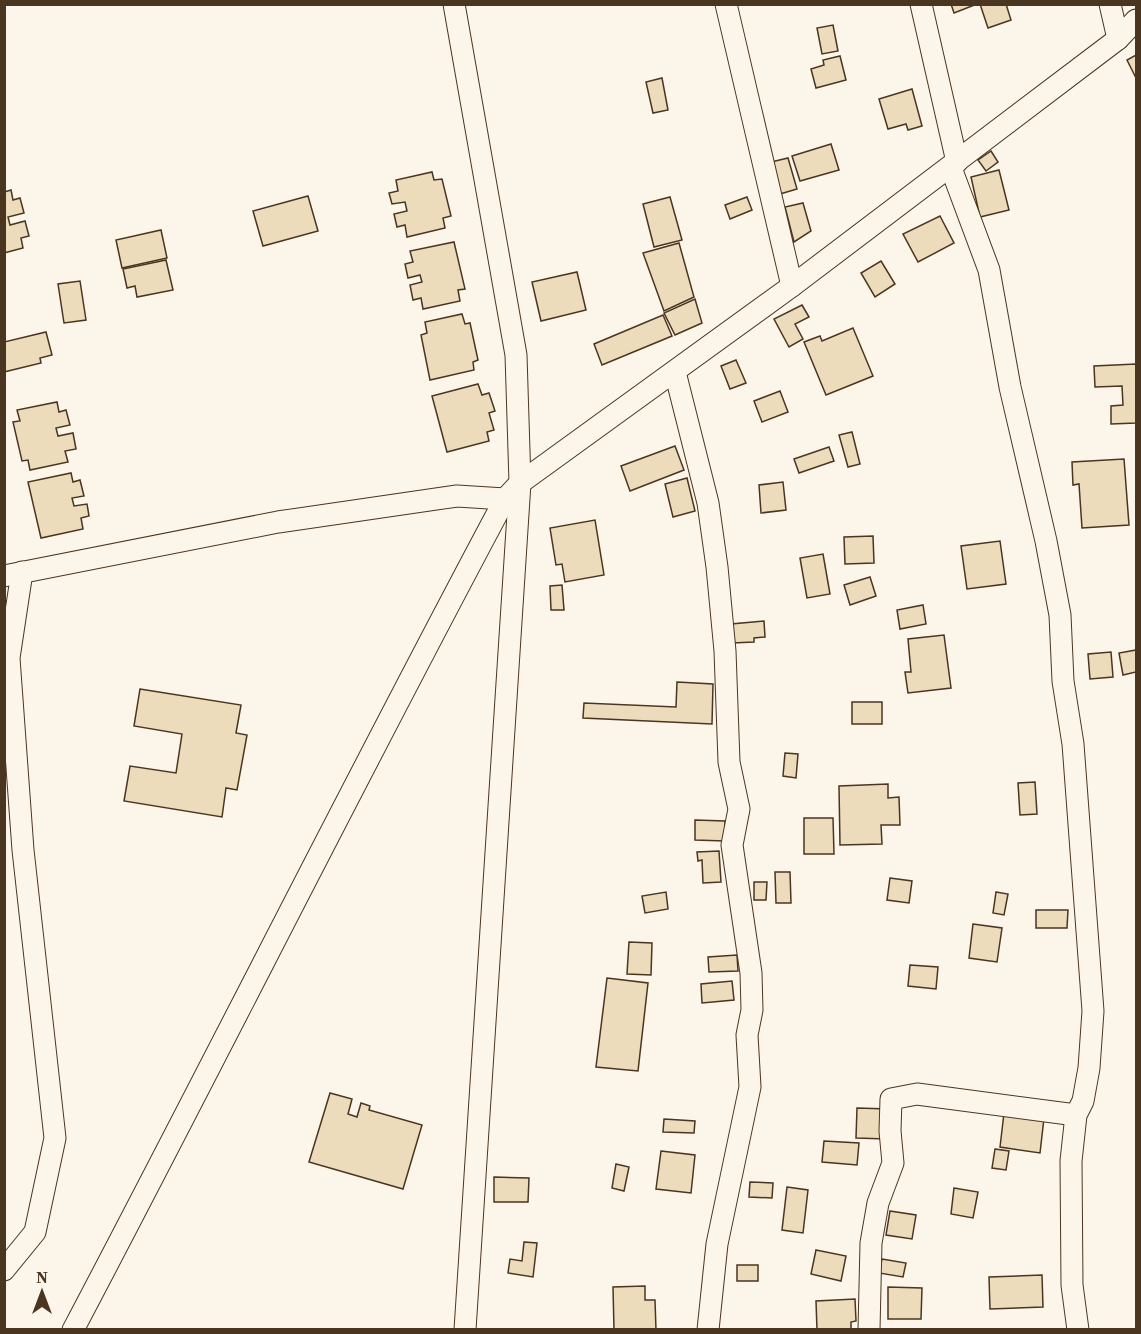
<svg xmlns="http://www.w3.org/2000/svg" width="1141" height="1334" viewBox="0 0 1141 1334" font-family="'Source Serif 4',serif">
<style>
.building{fill:#ecdcbc;stroke:#4a3520;stroke-width:1.5}
.lines{fill:none;stroke-linecap:round;stroke-linejoin:round}
.minor-casing{stroke:#4a3520;stroke-width:23}
.minor{stroke:#fbf6e9;stroke-width:21}
</style>
<rect width="100%" height="100%" fill="#fbf6e9"/>
<!-- building -->
<g class="building">
<path d="M951,4H977L954,13Z"/>
<path d="M980,4H1006L1011,20L988,28Z"/>
<path d="M833,25L838,51L822,54L817,28Z"/>
<path d="M1136,55V78L1127,60Z"/>
<path d="M840,56L846,80L816,88L811,69L824,65L823,60Z"/>
<path d="M662,78L668,110L653,113L646,82Z"/>
<path d="M912,89L922,126L908,130L906,124L888,129L879,99Z"/>
<path d="M831,144L839,170L800,181L792,156Z"/>
<path d="M991,151L998,162L986,171L978,160Z"/>
<path d="M788,158L797,189L780,194L771,162Z"/>
<path d="M999,170L1009,210L980,217L971,177Z"/>
<path d="M432,172L434,180L442,179L451,216L443,218L445,228L407,237L405,225L397,227L394,214L407,211L405,202L392,204L389,193L398,191L396,180Z"/>
<path d="M11,190L13,200L20,198L24,213L8,217L10,225L25,221L29,236L21,238L23,248L4,253V192Z"/>
<path d="M308,196L318,231L263,246L253,211Z"/>
<path d="M670,197L682,240L654,247L643,204Z"/>
<path d="M747,197L752,210L730,219L725,205Z"/>
<path d="M803,203L811,231L794,242L785,207Z"/>
<path d="M940,216L954,243L918,262L903,234Z"/>
<path d="M161,230L167,258L122,268L116,240Z"/>
<path d="M454,242L465,289L458,290L460,301L423,309L421,298L413,300L410,285L422,282L420,275L408,278L405,264L413,262L410,251Z"/>
<path d="M679,243L694,297L664,311L643,253Z"/>
<path d="M166,260L173,290L137,297L135,286L127,288L123,269Z"/>
<path d="M881,261L895,284L875,297L861,273Z"/>
<path d="M577,272L586,310L541,321L532,282Z"/>
<path d="M80,281L86,320L64,323L58,284Z"/>
<path d="M695,299L702,323L675,335L664,313Z"/>
<path d="M802,305L809,317L795,324L803,339L789,347L774,319Z"/>
<path d="M462,314L465,324L470,323L478,360L473,362L474,370L430,380L421,335L427,333L425,322Z"/>
<path d="M663,315L672,336L602,365L594,344Z"/>
<path d="M853,328L873,376L826,395L804,342L820,336L822,341Z"/>
<path d="M46,332L52,355L40,358L41,363L4,372V342Z"/>
<path d="M736,360L746,383L730,389L721,366Z"/>
<path d="M1136,364V423L1111,424V406L1123,405L1122,386L1095,387L1094,366Z"/>
<path d="M478,384L482,395L489,393L495,411L489,413L494,430L487,432L489,441L447,452L432,396Z"/>
<path d="M780,391L788,412L762,422L754,401Z"/>
<path d="M57,402L59,412L66,410L70,425L56,428L58,436L73,433L76,449L65,451L68,462L30,470L28,460L22,461L13,422L20,421L17,410Z"/>
<path d="M852,432L860,464L848,467L839,435Z"/>
<path d="M675,446L684,470L630,491L621,466Z"/>
<path d="M829,447L834,461L799,473L794,459Z"/>
<path d="M1124,459L1129,525L1082,528L1079,484L1073,485L1072,462Z"/>
<path d="M71,473L73,482L80,480L84,496L72,498L74,506L87,504L89,516L81,518L83,529L41,538L28,482Z"/>
<path d="M687,478L695,511L673,517L665,484Z"/>
<path d="M783,482L786,510L761,513L759,485Z"/>
<path d="M595,520L604,575L565,582L562,564L556,565L550,528Z"/>
<path d="M873,536L874,563L845,564L844,537Z"/>
<path d="M1000,541L1006,584L967,589L961,546Z"/>
<path d="M823,554L830,594L807,598L800,558Z"/>
<path d="M870,577L876,596L850,605L844,585Z"/>
<path d="M562,585L564,610H551L550,586Z"/>
<path d="M923,605L926,624L900,629L897,610Z"/>
<path d="M764,621L765,637L754,638V642L732,643L731,624Z"/>
<path d="M944,635L951,688L908,693L905,672H911L908,639Z"/>
<path d="M1136,650V672L1123,675L1119,653Z"/>
<path d="M1111,652L1113,677L1090,679L1088,654Z"/>
<path d="M677,682L713,684L712,724L583,718L584,703L676,707Z"/>
<path d="M140,689L241,705L236,733L247,735L237,790L226,788L222,817L124,801L130,766L176,773L182,734L134,726Z"/>
<rect x="852" y="702" width="30" height="22"/>
<path d="M785,753L798,754L796,778L783,776Z"/>
<path d="M1035,782L1037,814L1020,815L1018,783Z"/>
<path d="M888,784V798L899,797L900,825H881L882,844L840,845L839,786Z"/>
<path d="M804,818H833L834,854H804Z"/>
<path d="M695,820L725,821V841L695,840Z"/>
<path d="M719,851L721,882L703,883L702,860L698,861L697,852Z"/>
<path d="M775,872H790L791,903H776Z"/>
<path d="M890,878L912,881L909,903L887,900Z"/>
<path d="M754,882H767L766,900H754Z"/>
<path d="M666,892L668,909L645,913L642,896Z"/>
<path d="M996,892L1008,894L1004,915L993,913Z"/>
<path d="M1036,910H1068L1067,928H1036Z"/>
<path d="M973,924L1002,928L997,962L969,958Z"/>
<path d="M629,942L652,943L651,975L627,974Z"/>
<path d="M737,955L738,971L709,972L708,957Z"/>
<path d="M910,965L938,967L936,989L908,986Z"/>
<path d="M607,978L648,983L638,1071L596,1067Z"/>
<path d="M732,981L734,1000L702,1003L701,984Z"/>
<path d="M330,1093L352,1099L348,1114L357,1117L361,1103L370,1106L369,1110L422,1125L403,1189L309,1162Z"/>
<path d="M857,1108L888,1109L887,1139L856,1138Z"/>
<path d="M1004,1113L1044,1118L1040,1153L1000,1147Z"/>
<path d="M664,1119L695,1121L694,1133L663,1132Z"/>
<path d="M824,1141L859,1143L857,1165L822,1162Z"/>
<path d="M995,1149L1009,1151L1006,1170L992,1168Z"/>
<path d="M661,1151L695,1155L691,1193L656,1189Z"/>
<path d="M616,1164L629,1167L624,1191L612,1188Z"/>
<path d="M494,1177L529,1178L528,1202H494Z"/>
<path d="M750,1182L773,1183L772,1198L749,1197Z"/>
<path d="M787,1187L808,1190L803,1233L782,1230Z"/>
<path d="M954,1188L978,1192L973,1218L951,1214Z"/>
<path d="M890,1211L916,1215L912,1239L886,1235Z"/>
<path d="M524,1242L537,1243L533,1277L508,1273L510,1259L522,1261Z"/>
<path d="M816,1250L846,1256L841,1281L811,1274Z"/>
<path d="M882,1259L906,1263L903,1277L879,1273Z"/>
<rect x="737" y="1265" width="21" height="16"/>
<path d="M1042,1275L1043,1307L990,1309L989,1277Z"/>
<path d="M645,1286V1300H655L656,1330H614L613,1287Z"/>
<path d="M888,1287L922,1288L921,1319H888Z"/>
<path d="M855,1299L856,1321L851,1322V1330H817L816,1301Z"/>
</g>
<g class="lines">
<defs>
<g id="minor">
<path d="M454,4L516,355L520,483L465,1330"/>
<path d="M726,4L792,286"/>
<path d="M921,4L957,162"/>
<path d="M1110,4L1118,39"/>
<path d="M951,168L989,270L1010,387L1046,541L1060,615L1063,681L1073,744L1093,1011L1089,1068L1083,1101L1076,1115L1071,1161L1072,1285L1078,1330"/>
<path d="M675,372L708,503L717,567L725,651L729,762L739,809L732,845L751,973L752,1010L747,1035L750,1087L717,1244L708,1330"/>
<path d="M4,576L278,522L457,496L505,499"/>
<path d="M4,1270L35,1232L55,1138L23,850L9,658L22,572"/>
<path d="M73,1330C219,1053 358,774 505,499L520,483L792,286L1118,39L1136,20"/>
<path d="M869,1330L871,1243L878,1203L893,1163L890,1131L891,1099L917,1094L1076,1115"/>
</g>
</defs>
<!-- minor casing -->
<use href="#minor" class="minor-casing"/>
<!-- minor -->
<use href="#minor" class="minor"/>
</g>
<!-- border -->
<rect width="1141" height="1334" fill="none" stroke="#4a3520" stroke-width="12"/>
<!-- north arrow -->
<g transform="translate(42 1292)" stroke="#fbf6e9" stroke-width="4.5" paint-order="stroke">
<path d="M0-4.5L10 22L0 15L-10 22Z" fill="#4a3520"/>
<text y="-9" font-size="16" font-weight="bold" text-anchor="middle" fill="#4a3520">N</text>
</g>
</svg>
